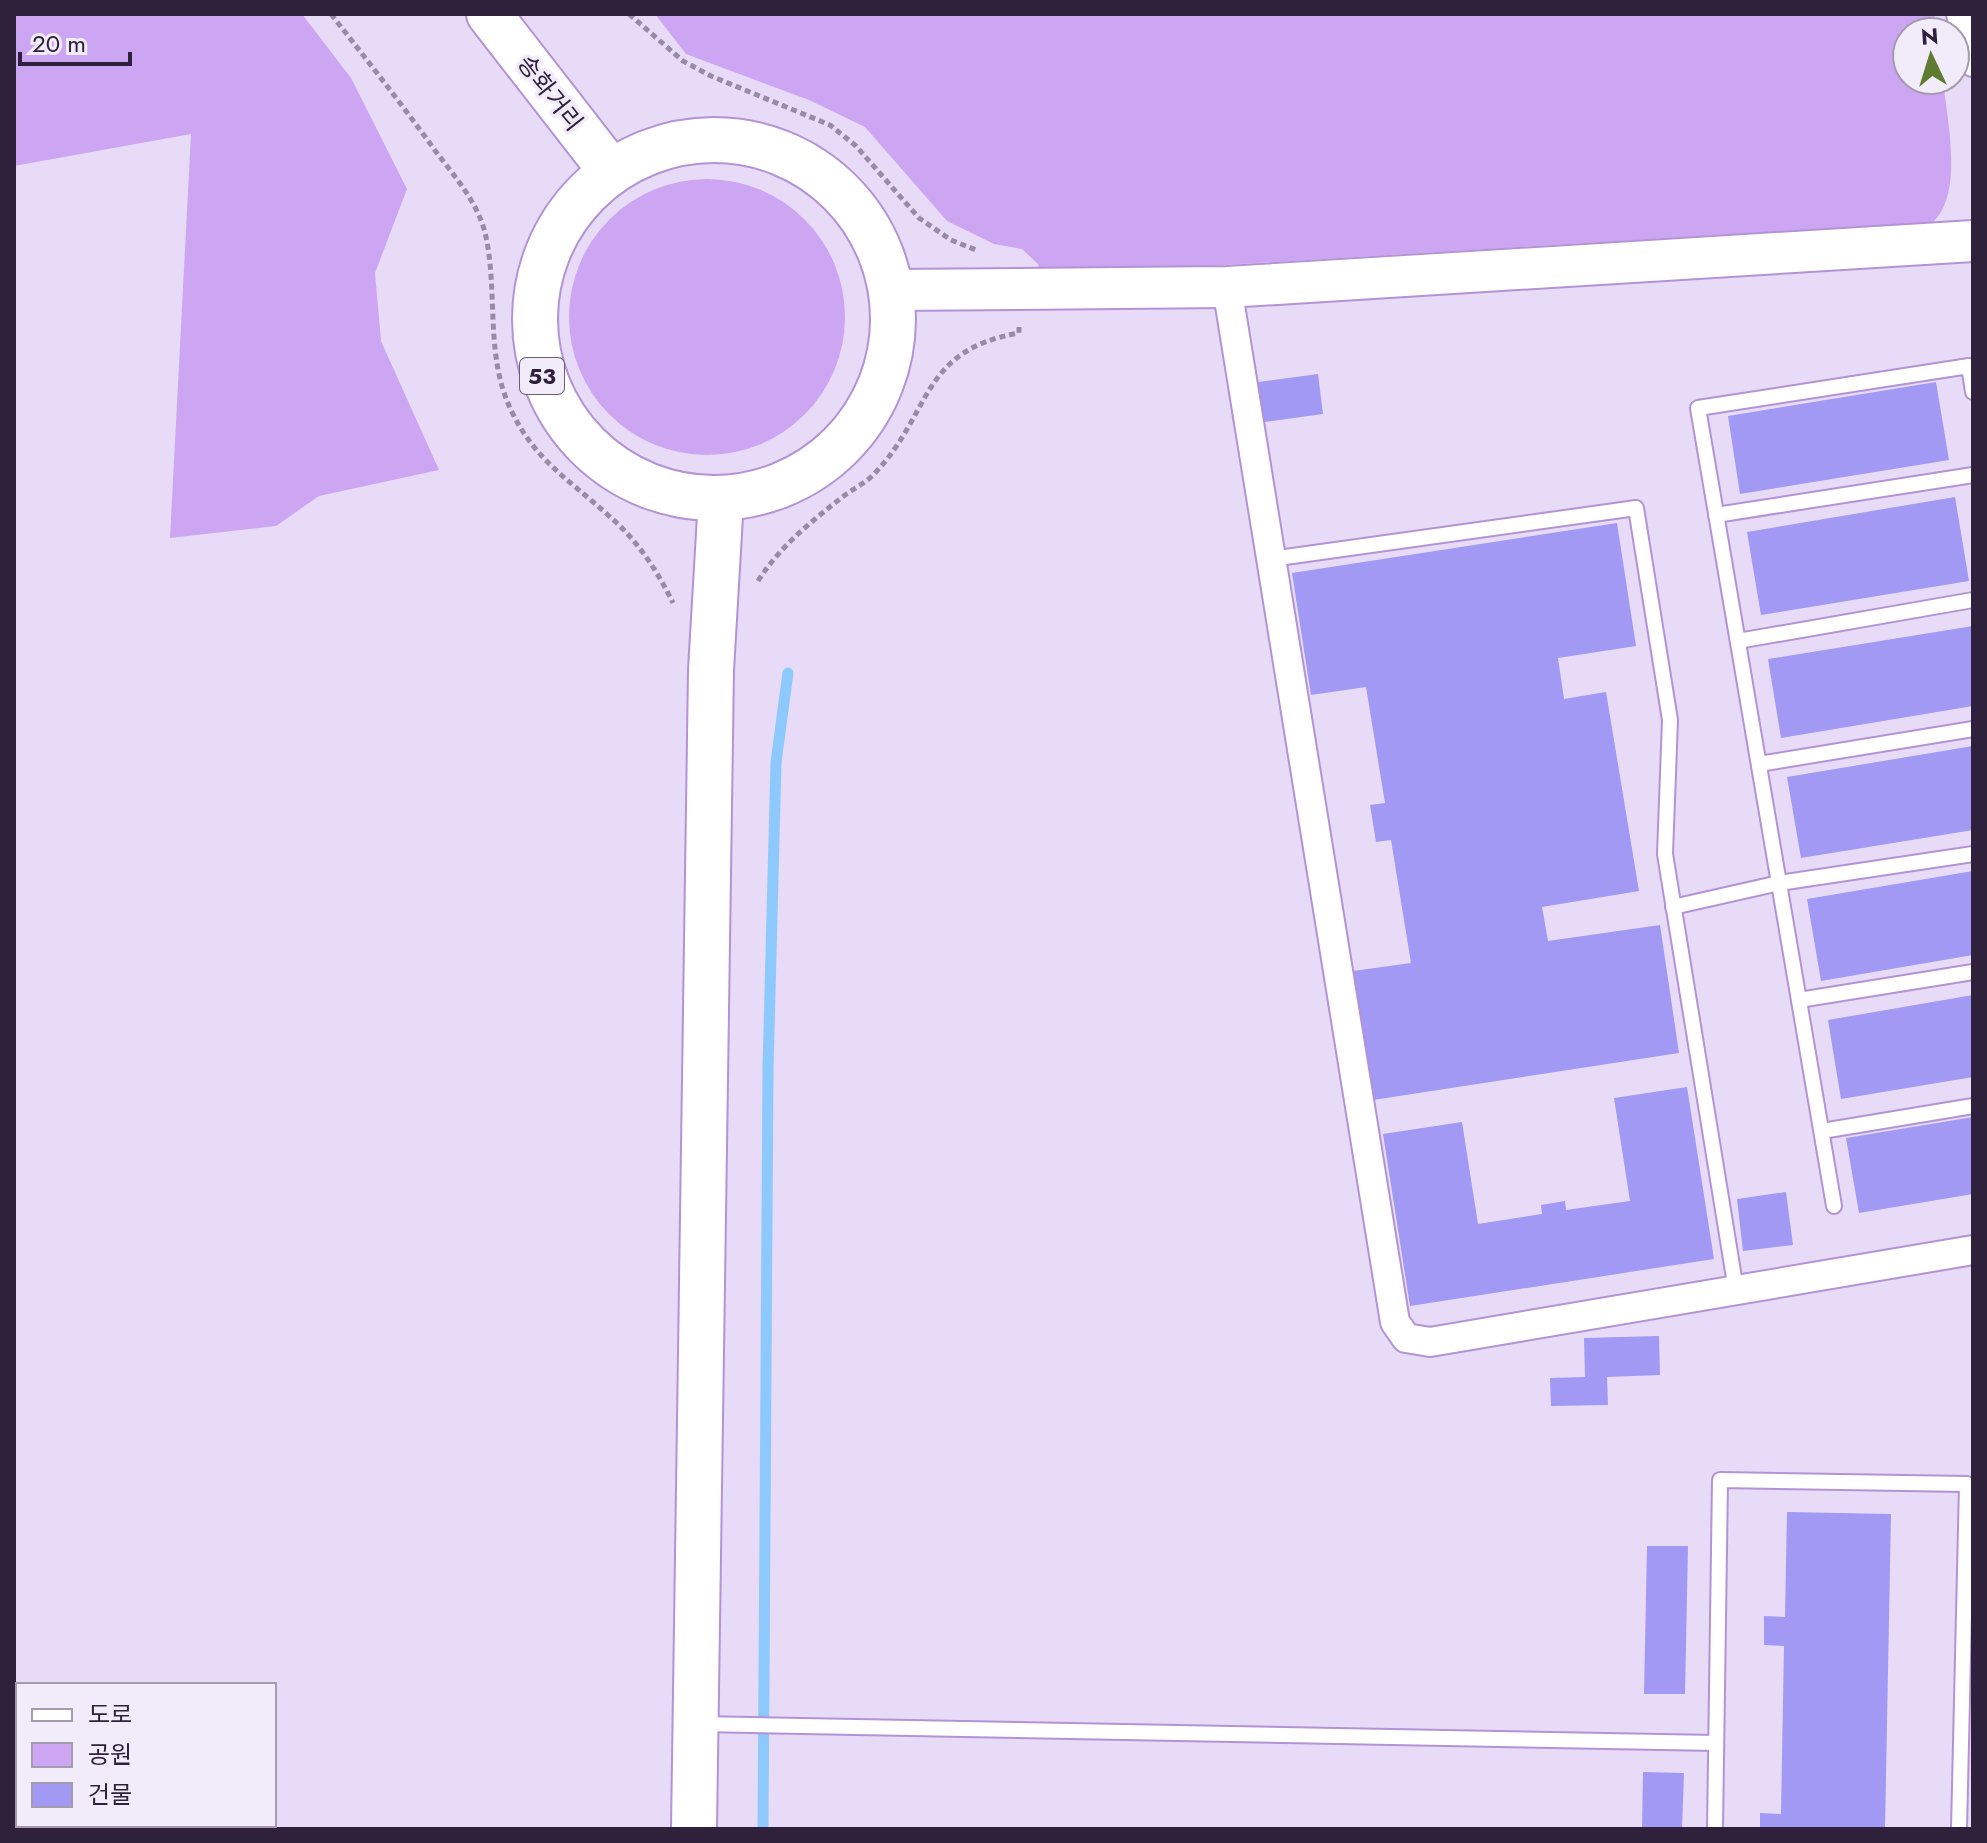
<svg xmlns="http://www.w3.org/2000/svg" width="1987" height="1843" viewBox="0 0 1987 1843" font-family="Jost,'Noto Sans KR',sans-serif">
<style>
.green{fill:#cca6f2}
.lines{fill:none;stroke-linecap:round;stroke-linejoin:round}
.stream{stroke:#8ec9fe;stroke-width:11}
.building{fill:#a199f3}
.lane-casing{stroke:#b393d4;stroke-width:18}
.street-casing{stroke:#b393d4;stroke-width:32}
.secondary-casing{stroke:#b393d4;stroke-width:44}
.primary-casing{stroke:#b393d4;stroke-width:48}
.path{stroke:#988ba6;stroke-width:5;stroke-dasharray:6 4;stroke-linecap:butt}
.lane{stroke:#fff;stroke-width:14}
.street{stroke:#fff;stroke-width:28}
.secondary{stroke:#fff;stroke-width:40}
.primary{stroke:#fff;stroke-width:44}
.labels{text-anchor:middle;stroke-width:7;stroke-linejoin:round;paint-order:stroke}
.shield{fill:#f2ecfa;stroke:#6a5e74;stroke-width:2}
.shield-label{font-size:22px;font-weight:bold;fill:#2f213b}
.street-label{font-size:24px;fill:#2f213b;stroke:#f2ecfa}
</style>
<rect width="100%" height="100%" fill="#e8dbf7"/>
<!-- green -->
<g class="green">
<path d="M14,14H302L351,78L407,189L375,273L381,341L439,470L319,496L276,526L170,538L191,134L14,166Z"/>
<path d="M655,14H1934L1938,32H1907V80H1943C1947,119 1964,193 1933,222L1142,270L1040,274L1038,264L1022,249L994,244L947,221L865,127L809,100L686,54Z"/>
<circle cx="707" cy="317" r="138"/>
</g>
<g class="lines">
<!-- stream -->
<path class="stream" d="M763,1829L768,1069L776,762L788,673"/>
</g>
<!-- building -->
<g class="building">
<path d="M1318,374L1323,414L1264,422L1258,382Z"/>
<path d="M1936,382L1949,460L1740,494L1728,416Z"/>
<path d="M1955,497L1969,581L1761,615L1747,532Z"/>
<path d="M1617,523L1636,646L1558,658L1564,699L1606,692L1639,891L1542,907L1548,941L1660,925L1679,1053L1373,1100L1353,971L1411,963L1391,840L1376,842L1370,805L1385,803L1366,687L1311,695L1292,573Z"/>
<path d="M1973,626V706L1781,738L1768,659Z"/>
<path d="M1973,746V830L1801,858L1787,777Z"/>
<path d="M1973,871V955L1821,981L1807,899Z"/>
<path d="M1973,995V1077L1841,1099L1828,1020Z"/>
<path d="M1687,1087L1714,1259L1410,1306L1383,1134L1462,1122L1478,1224L1542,1214L1541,1205L1565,1201L1566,1210L1630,1201L1614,1098Z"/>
<path d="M1973,1117V1194L1859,1213L1846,1138Z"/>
<path d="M1786,1192L1793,1245L1743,1251L1737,1199Z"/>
<path d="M1659,1336L1660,1375L1607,1377L1608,1405L1551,1406L1550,1378L1585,1377L1584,1338Z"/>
<path d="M1787,1512L1891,1514L1885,1829H1760V1813L1781,1814L1784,1646L1764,1645V1616L1785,1617Z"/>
<path d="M1647,1546H1688L1685,1694H1644Z"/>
<path d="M1643,1772L1684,1773L1682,1829H1642Z"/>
</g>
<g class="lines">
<defs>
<g id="lane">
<path d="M1716,515L1973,475"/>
<path d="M1271,559L1636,508L1670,720L1665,854L1736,1290"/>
<path d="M1738,641L1973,600"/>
<path d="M1759,764L1973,729"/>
<path d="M1673,907L1779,883L1973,854"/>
<path d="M1799,1000L1973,972"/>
<path d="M1822,1131L1973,1106"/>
<path d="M1834,1206L1698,408L1969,366L1973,392"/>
<path d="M700,1724L1716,1743"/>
<path d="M1715,1829L1720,1480L1967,1484L1959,1829"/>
</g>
<g id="street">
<path d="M1961,14L1973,62"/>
<path d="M1227,287L1395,1322L1406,1338L1430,1342L1973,1250"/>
</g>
<path id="secondary" d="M893,290L1227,287L1973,241"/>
<g id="primary">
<path d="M489,14L611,171"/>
<circle cx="714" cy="319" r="179"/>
<path d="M694,1829L711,670L721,499"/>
</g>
</defs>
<!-- lane casing -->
<use href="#lane" class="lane-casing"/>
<!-- street casing -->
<use href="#street" class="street-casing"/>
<!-- secondary casing -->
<use href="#secondary" class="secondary-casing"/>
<!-- primary casing -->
<use href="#primary" class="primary-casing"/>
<!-- path -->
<g class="path">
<path d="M331,14C366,59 401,103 434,149C454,176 479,203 486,237C498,294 485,356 511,410C535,461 570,480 609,516C637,540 657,570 673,603"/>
<path d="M629,14L683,61L711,76L830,125L856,146L919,218L951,240L976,250"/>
<path d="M758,581C781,545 812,521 845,495C855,488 867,482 875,473C932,413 920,350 1019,333V327"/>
</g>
<!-- lane -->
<use href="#lane" class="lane"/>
<!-- street -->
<use href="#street" class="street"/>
<!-- secondary -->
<use href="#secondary" class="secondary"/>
<!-- primary -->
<use href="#primary" class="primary"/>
</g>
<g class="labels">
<!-- shield labels -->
<rect class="shield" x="520" y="358" width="44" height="36" rx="6"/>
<g class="shield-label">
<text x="542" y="384">53</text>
</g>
<!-- street labels -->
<g class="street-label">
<text transform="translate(550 93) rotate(52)" y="8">송화거리</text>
</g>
</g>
<!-- border -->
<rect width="1987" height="1843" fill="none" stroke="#2f213b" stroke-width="32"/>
<!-- legend -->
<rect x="16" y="1683" width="260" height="144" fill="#f2ecfa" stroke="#a49bae" stroke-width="2"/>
<rect x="32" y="1709" width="40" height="12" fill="#ffffff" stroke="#a49bae" stroke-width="2"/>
<text x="88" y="1723" font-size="24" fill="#2f213b">도로</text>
<rect x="32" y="1743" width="40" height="24" fill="#cca6f2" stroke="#a49bae" stroke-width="2"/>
<text x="88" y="1763" font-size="24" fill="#2f213b">공원</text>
<rect x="32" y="1783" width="40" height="24" fill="#a199f3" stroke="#a49bae" stroke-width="2"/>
<text x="88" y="1803" font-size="24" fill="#2f213b">건물</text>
<!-- north arrow -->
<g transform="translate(1931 56) rotate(356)"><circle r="38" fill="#f2ecfa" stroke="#a49bae" stroke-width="2"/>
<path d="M0-6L14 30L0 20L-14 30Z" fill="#5f7b2f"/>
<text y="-12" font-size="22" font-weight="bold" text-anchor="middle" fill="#2f213b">N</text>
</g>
<!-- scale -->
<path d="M20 52v12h110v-12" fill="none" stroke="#2f213b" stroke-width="4"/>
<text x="32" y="52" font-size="24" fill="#2f213b" stroke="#f2ecfa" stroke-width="6" paint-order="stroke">20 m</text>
</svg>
